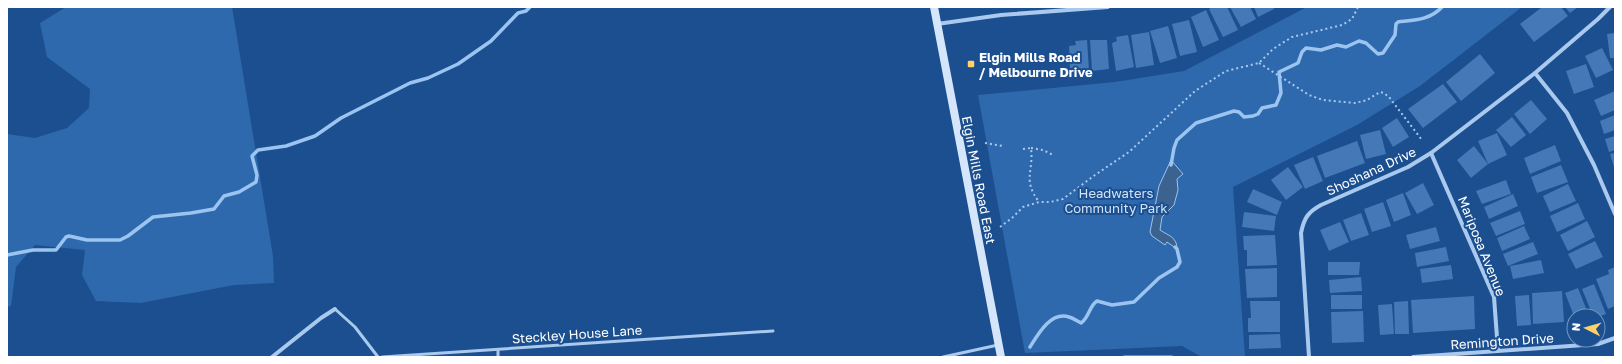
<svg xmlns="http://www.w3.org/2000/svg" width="1622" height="364" viewBox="0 0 1622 364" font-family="'Golos Text',sans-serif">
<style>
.green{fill:#2e69ad}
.water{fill:#3c6290;stroke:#9cc4f0}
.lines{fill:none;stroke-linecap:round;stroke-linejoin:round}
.stream{stroke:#9cc4f0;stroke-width:3.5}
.building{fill:#4478b7}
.path{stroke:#a9c9ee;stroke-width:2;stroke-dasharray:2 3;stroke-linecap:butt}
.service{stroke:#a9c9ee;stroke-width:3}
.minor{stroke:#a9c9ee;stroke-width:4}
.secondary{stroke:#d6e6fa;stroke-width:8}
.poi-dot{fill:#ffd166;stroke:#1b4f8f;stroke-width:1.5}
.labels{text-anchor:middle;stroke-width:4;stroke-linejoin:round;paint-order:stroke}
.poi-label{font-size:13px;font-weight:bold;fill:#fff;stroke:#1b4f8f;text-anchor:start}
.street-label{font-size:13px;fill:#fff;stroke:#1b4f8f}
.park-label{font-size:13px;fill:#cfe3fa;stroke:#1b4f8f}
</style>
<rect width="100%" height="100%" fill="#1b4f8f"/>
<!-- green -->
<g class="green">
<path d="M66,7H232L273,256L274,283L234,285L141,303L96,301L82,275L85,250L35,245L16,267L11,306L7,307V134L35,138L67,128L89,108L90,89L47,57L40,23Z"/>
<path d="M1307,7H1522L1420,86L1357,125L1233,187L1245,357H1202L1182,346L1025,353L978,95L1115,82L1184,71Z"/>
</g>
<!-- water -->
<path class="water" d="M1171,160L1183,174L1177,179L1178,190L1174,205L1162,217L1160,230C1169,236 1177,237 1177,249L1167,242L1165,245L1152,236L1150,232L1159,186Z"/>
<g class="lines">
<!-- stream -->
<g class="stream">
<path d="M1171,165L1174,148L1177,140L1196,123L1234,111L1239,112L1244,117L1253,116L1258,114L1262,108L1276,105L1281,93L1279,72L1298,63L1302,52L1306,48L1321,50L1337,45L1346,47L1359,41L1366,43L1378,54L1383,53L1395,35L1396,24L1398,22C1415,20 1430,20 1442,7"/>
<path d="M7,255L33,250H56L66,237L69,236L87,240H120L128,236L153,217L191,213L214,209L224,196L239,192L256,182L257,175L252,156L258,150L286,146L315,136L341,118L410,83L428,78L458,64L491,41L518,13L526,11L530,7"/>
<path d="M1030,347C1038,334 1051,311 1069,317C1073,318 1077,321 1081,323C1089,318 1089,306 1097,301L1112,305L1134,302L1159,278L1177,267L1180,262L1177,249L1175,247"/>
</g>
</g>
<!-- building -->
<g class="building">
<path d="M1213,7H1227L1238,30L1223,37L1209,9Z"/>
<path d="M1230,7H1250L1256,19L1241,27Z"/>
<path d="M1254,7H1273L1274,9L1258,17Z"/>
<path d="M1542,7H1561L1568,16L1534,42L1520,24Z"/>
<path d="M1565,7H1578L1570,13Z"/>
<path d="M1206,10L1219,40L1203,47L1191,17Z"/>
<path d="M1189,20L1197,52L1180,56L1172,24Z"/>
<path d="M1168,26L1177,58L1160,63L1150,31Z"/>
<path d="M1149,32L1154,65L1136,68L1131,35Z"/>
<path d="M1615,33V58H1610L1607,34Z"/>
<path d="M1128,35L1134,67L1116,71L1112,43L1117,41L1116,37Z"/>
<path d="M1087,40L1089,70L1070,71L1069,46L1076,45L1075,41Z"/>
<path d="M1090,40H1107L1109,69L1092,71Z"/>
<path d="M1602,48L1613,70L1596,78L1585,56Z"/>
<path d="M1480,54L1495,73L1461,101L1446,82Z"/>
<path d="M1586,64L1594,87L1574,94L1566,71Z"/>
<path d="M1443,84L1457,102L1423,128L1408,109Z"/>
<path d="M1615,91V110L1601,116L1594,100Z"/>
<path d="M1531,100L1547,119L1530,134L1514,114Z"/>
<path d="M1615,115V130L1604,134L1600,121Z"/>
<path d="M1512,117L1526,135L1511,147L1496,130Z"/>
<path d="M1397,118L1409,137L1393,147L1382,128Z"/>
<path d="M1380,130L1386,154L1366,159L1360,135Z"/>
<path d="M1497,133L1507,155L1488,164L1478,141Z"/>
<path d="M1615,136V150L1609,152L1605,139Z"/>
<path d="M1357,141L1365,163L1325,178L1317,156Z"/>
<path d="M1555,145L1561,161L1530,174L1524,158Z"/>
<path d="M1474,146L1488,164L1471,178L1457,160Z"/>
<path d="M1615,153V170L1610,154Z"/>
<path d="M1313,157L1323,181L1305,189L1294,165Z"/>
<path d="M1561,165L1568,182L1537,193L1531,177Z"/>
<path d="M1288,167L1303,187L1286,200L1271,180Z"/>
<path d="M1506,180L1511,194L1482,204L1476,191Z"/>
<path d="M1423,183L1434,205L1417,214L1405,193Z"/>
<path d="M1568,184L1576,201L1550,212L1543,196Z"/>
<path d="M1253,189L1282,202L1277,215L1247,202Z"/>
<path d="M1403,193L1411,215L1394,222L1386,200Z"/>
<path d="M1513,194L1518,206L1489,219L1484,207Z"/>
<path d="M1383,202L1391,226L1372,232L1364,209Z"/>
<path d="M1578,203L1585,219L1557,232L1550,216Z"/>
<path d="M1520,211L1525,224L1496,236L1490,223Z"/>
<path d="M1244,212L1276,216L1274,231L1242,227Z"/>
<path d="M1361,213L1369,235L1351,241L1343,220Z"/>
<path d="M1587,221L1595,237L1568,251L1560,235Z"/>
<path d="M1340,222L1349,242L1329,251L1320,230Z"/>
<path d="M1524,226L1530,239L1502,251L1497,238Z"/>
<path d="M1436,227L1440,241L1410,249L1406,235Z"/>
<path d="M1275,235L1277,265L1247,266V250H1244L1243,236Z"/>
<path d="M1595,241L1603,257L1576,269L1568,254Z"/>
<path d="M1533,242L1538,254L1508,266L1503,254Z"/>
<path d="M1446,247L1449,261L1417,267L1415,253Z"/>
<path d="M1541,260L1544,273L1513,279L1510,266Z"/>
<path d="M1328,262H1360L1359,275H1328Z"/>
<path d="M1451,265L1453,279L1422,283L1420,269Z"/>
<path d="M1615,267V306L1608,309L1596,279L1609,274L1608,270Z"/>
<path d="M1277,268V297L1247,298L1245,269Z"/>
<path d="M1361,277L1362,291L1330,293L1329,280Z"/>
<path d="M1594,284L1606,314L1598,317L1593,316L1582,289Z"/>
<path d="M1578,288L1589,316H1574L1565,293Z"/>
<path d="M1562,291L1564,322L1533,324L1532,293Z"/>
<rect x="1331" y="295" width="31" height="14"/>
<path d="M1529,295L1531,325L1517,326L1515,296Z"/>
<path d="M1474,296L1475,329L1413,333L1411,300Z"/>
<path d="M1250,301H1280V332H1248V318H1251Z"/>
<path d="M1408,301L1409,334H1395L1394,302Z"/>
<path d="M1392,304L1394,334L1380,335L1378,305Z"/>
<path d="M1363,311L1364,342L1332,343L1331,312Z"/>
<path d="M1280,334L1281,348L1249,349V335Z"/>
</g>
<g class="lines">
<!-- path -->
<g class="path">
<path d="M1259,63L1309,95L1323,100L1355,103L1367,100L1380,92L1384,93L1389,97L1422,140"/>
<path d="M985,143L1003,146"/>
<path d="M1031,148L1043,150L1053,155"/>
<path d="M1023,149L1031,148C1034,172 1022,179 1039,202"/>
<path d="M1000,227L1012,218L1023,207L1039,202H1050L1063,199L1095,175L1129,152L1195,91L1226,71L1259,63L1273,49L1292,37L1342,25L1352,19L1358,7"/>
</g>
<!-- service -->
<g class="service">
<path d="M335,309L355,327L378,357"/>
<path d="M498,350V357"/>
<path d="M382,357L773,331"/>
<path d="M943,357L998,345"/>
<path d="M1124,357H1172"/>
</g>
<!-- minor -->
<g class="minor">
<path d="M937,24L1001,15L1108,7"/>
<path d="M1535,73L1567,113L1594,165L1615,214"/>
<path d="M1431,153L1494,297L1498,351"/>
<path d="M272,357L321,318L335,309"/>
<path d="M1309,357L1301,233C1304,218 1308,212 1321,205L1408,167L1431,153L1535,73L1598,19L1610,7"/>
<path d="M1413,357L1584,345L1598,344L1615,338"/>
</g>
<!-- secondary -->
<path class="secondary" d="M934,7L1001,357"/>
</g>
<!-- markers -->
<rect class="poi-dot" x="967" y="60" width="8" height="8" rx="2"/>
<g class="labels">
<!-- poi labels -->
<g class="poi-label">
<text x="979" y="62">Elgin Mills Road<tspan x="979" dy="15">/ Melbourne Drive</tspan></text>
</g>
<!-- street labels -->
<g class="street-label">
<text transform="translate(1371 171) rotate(-25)" y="5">Shoshana Drive</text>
<text transform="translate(979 180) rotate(79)" y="5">Elgin Mills Road East</text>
<text transform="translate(1482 246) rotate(68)" y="5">Mariposa Avenue</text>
<text transform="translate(577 334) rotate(-4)" y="5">Steckley House Lane</text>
<text transform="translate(1502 341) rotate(-4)" y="5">Remington Drive</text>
</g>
<!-- park labels -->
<g class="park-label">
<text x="1116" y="198">Headwaters<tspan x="1116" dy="15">Community Park</tspan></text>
</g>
</g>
<!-- border -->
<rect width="1622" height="364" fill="none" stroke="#ffffff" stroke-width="16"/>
<!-- north arrow -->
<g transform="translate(1586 328) rotate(276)"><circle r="19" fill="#1b4f8f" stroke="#7695bc"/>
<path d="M0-3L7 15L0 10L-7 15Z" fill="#ffd166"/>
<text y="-6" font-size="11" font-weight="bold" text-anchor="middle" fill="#ffffff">N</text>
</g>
</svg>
